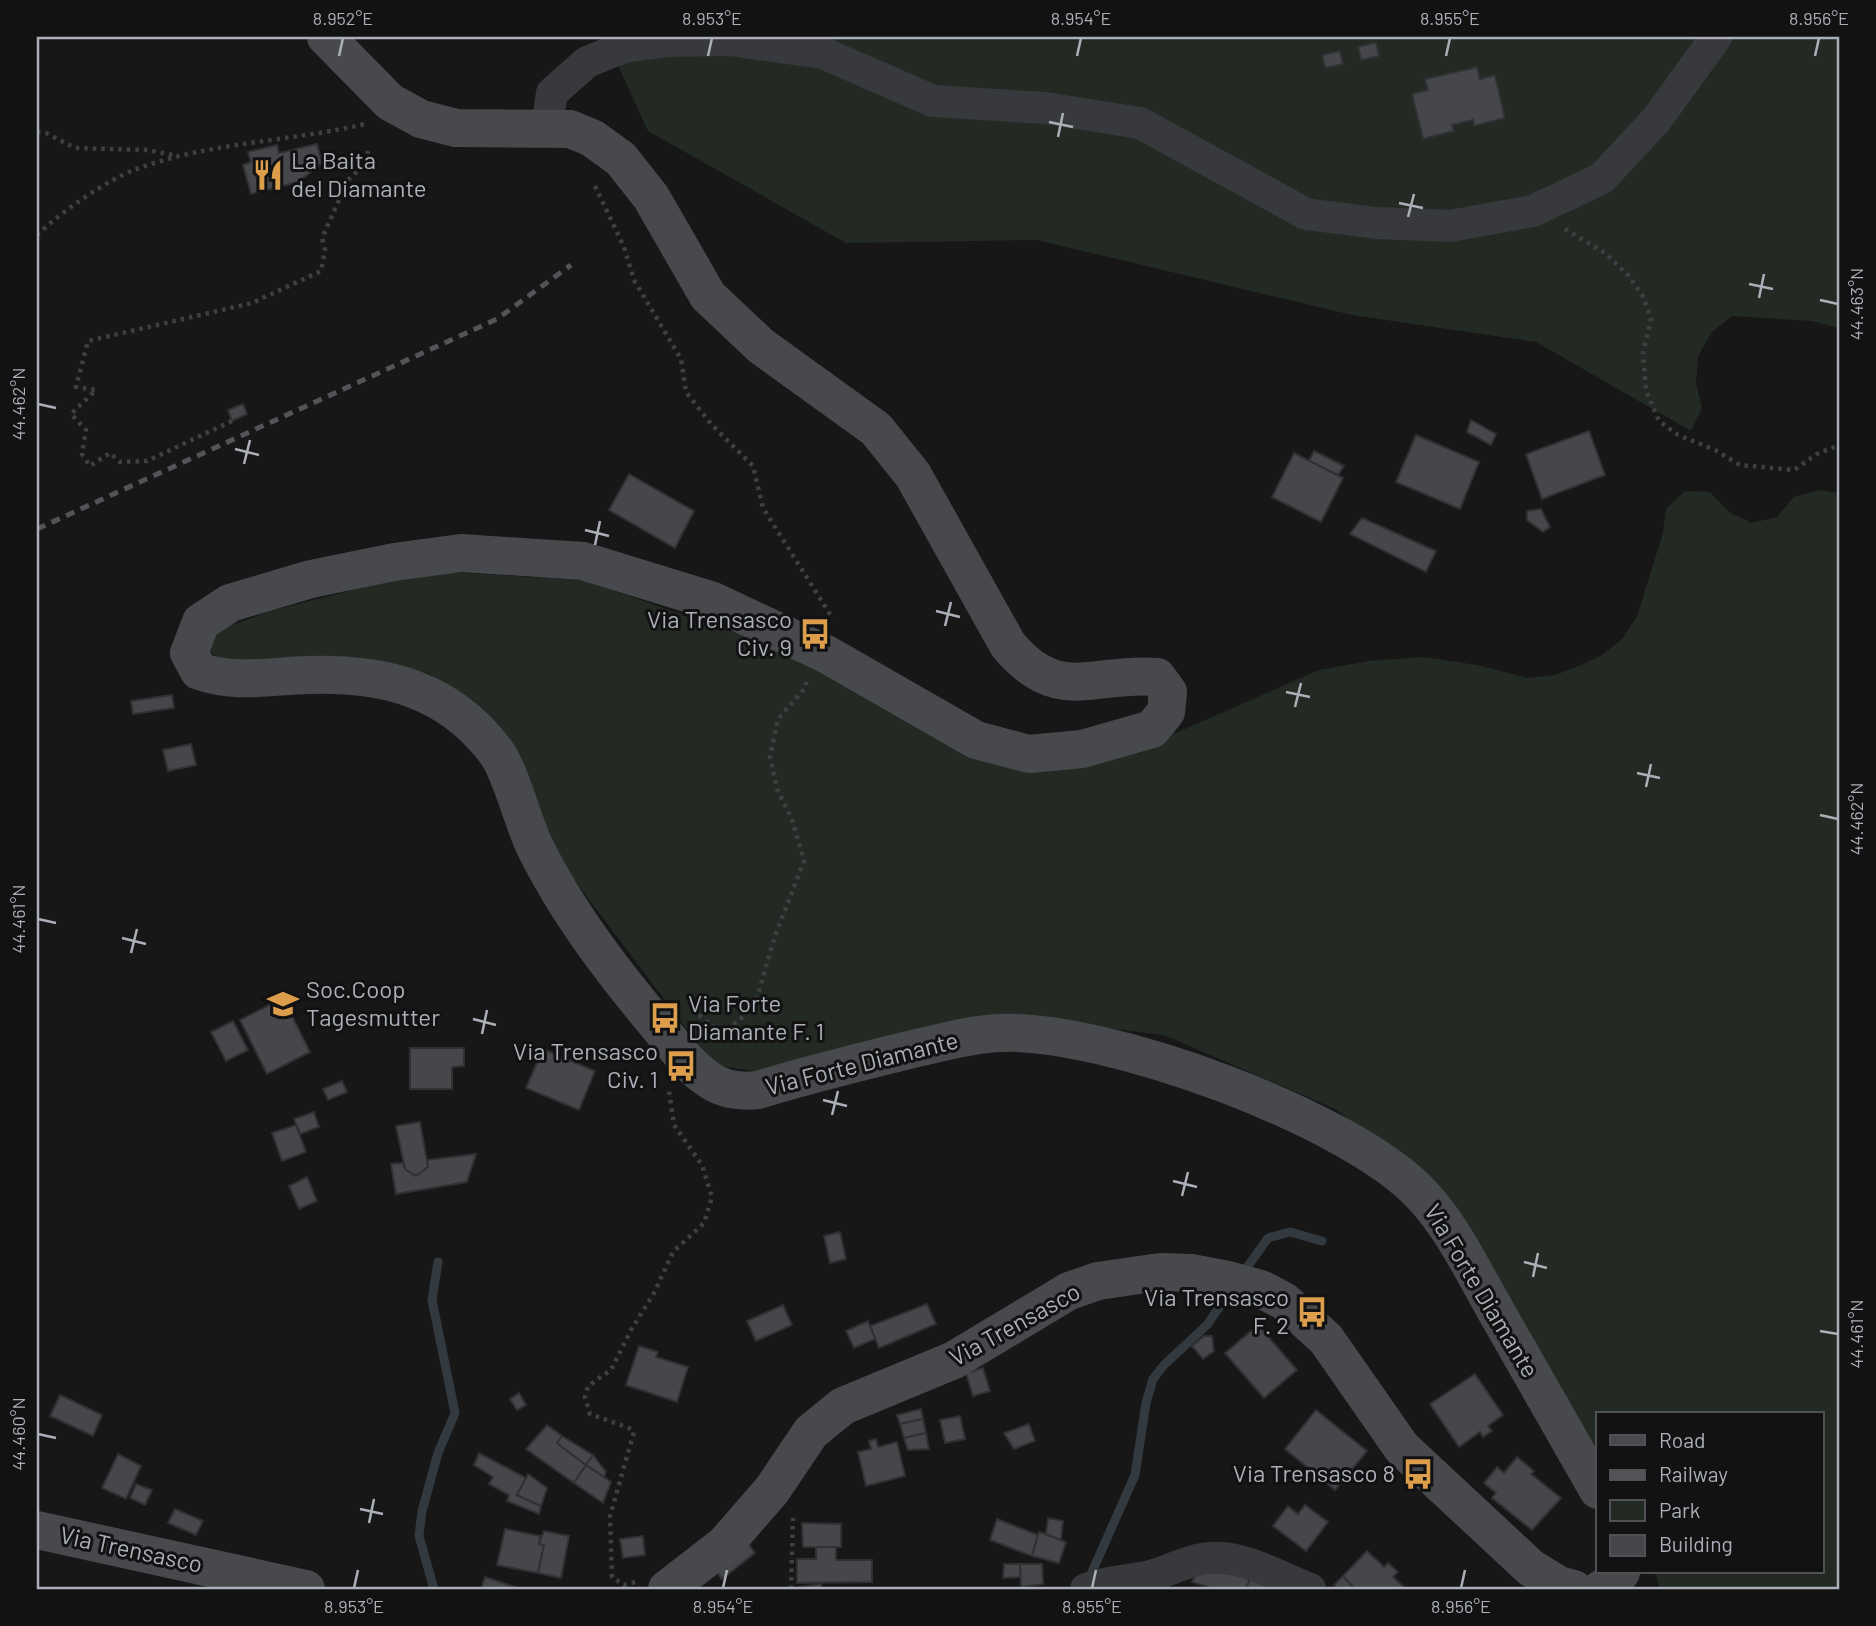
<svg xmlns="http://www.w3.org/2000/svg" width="1876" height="1626" viewBox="0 0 1876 1626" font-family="Barlow,sans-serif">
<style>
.green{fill:#232a24}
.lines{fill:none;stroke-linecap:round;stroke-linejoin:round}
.stream{stroke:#323a40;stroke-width:9}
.building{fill:#46474b;stroke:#313134;stroke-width:2}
.path{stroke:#3e4044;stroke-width:4.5;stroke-dasharray:3.5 5;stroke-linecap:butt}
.street{stroke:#38393d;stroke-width:32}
.secondary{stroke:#47494d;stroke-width:38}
.rail{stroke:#525458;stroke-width:5;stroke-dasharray:9 7;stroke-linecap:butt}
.ticks{fill:none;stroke:#abafb7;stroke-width:2.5}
.labels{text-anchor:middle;stroke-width:6;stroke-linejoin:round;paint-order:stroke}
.poi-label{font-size:24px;fill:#abafb7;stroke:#121213;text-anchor:end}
.street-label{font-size:24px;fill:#abafb7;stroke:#121213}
.neatline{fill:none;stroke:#abafb7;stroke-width:2.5}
.ticks-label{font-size:18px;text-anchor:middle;fill:#abafb7}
</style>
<rect width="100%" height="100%" fill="#171718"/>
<!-- green -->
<g class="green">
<path d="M605,37H1839V328L1812,321L1732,316L1712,332L1698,356L1696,383L1702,408L1691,431L1536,342L1352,315L1037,240L846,243L648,131Z"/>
<path d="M1819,490L1839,493V1589H1660L1655,1572H1822V1414H1598V1453L1446,1194L1335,1109L1164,1035L995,1015L754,1071L714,1065L541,836L495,723L429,674L325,659L225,662L204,648L221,629L271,611L426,571L583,580L791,652L1050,768L1178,732L1319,670L1369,661L1423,657L1477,665L1528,678L1555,675L1579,666L1602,655L1623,638L1637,616L1663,533L1666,509L1685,491L1710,492L1729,512L1751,523L1777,517L1794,497Z"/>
</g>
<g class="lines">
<!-- stream -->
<g class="stream">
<path d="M1243,1273L1268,1238L1290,1232L1322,1241"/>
<path d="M1088,1581L1135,1475L1146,1403L1153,1379L1164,1365L1207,1325L1231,1290"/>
<path d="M434,1589L419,1536L422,1511L438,1453L455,1413L432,1300L438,1262"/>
</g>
</g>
<!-- building -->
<g class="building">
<path d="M1376,42L1379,56L1361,60L1358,47Z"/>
<path d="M1340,51L1343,64L1325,68L1322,55Z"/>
<path d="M1477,67L1480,79L1495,75L1505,118L1474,126L1473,120L1452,125L1454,131L1423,139L1412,94L1428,90L1425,79Z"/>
<path d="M317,144L322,163L298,182L251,194L243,165L251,162L248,152L277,145L279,153Z"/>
<path d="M243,404L247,414L232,421L228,410Z"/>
<path d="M1471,420L1496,434L1491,445L1467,432Z"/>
<path d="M1589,431L1605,475L1542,499L1526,454Z"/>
<path d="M1416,435L1479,462L1460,509L1396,482Z"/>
<path d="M1314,451L1344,466L1338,475L1309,461Z"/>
<path d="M1294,453L1343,478L1321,522L1272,497Z"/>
<path d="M629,474L694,511L675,548L609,510Z"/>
<path d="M1541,509L1550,527L1543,532L1527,520V511Z"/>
<path d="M1362,518L1436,551L1426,572L1350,534Z"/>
<path d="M172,695L174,708L133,714L131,701Z"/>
<path d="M191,744L196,765L168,771L163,750Z"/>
<path d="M283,998L310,1052L267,1074L240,1020Z"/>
<path d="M233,1021L248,1050L226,1061L211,1032Z"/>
<path d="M410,1048H464V1066L452,1067V1089H410Z"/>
<path d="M543,1049L595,1071L579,1110L526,1088Z"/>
<path d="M342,1081L347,1092L328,1100L323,1089Z"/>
<path d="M314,1112L319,1127L300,1134L294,1119Z"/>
<path d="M420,1122L428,1167L416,1176L405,1169L396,1126Z"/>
<path d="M296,1125L306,1152L282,1161L272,1133Z"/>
<path d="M476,1154L467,1182L396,1194L391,1164L403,1163L405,1169L416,1176L428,1167L427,1160Z"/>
<path d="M307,1177L317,1201L299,1209L289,1186Z"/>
<path d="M840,1232L846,1259L830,1263L824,1236Z"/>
<path d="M927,1304L936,1324L879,1348L870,1326Z"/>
<path d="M783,1305L792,1325L756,1341L747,1321Z"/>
<path d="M868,1321L875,1339L854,1348L846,1331Z"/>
<path d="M1258,1325L1297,1370L1264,1398L1225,1353Z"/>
<path d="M1204,1336H1212L1214,1351L1203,1359L1192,1346Z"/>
<path d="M639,1346L658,1352L656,1357L688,1367L677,1402L626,1385Z"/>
<path d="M983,1368L990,1391L973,1396L966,1373Z"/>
<path d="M1475,1374L1503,1415L1488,1426L1492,1431L1483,1437L1480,1432L1459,1447L1430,1404Z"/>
<path d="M519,1393L526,1405L517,1410L510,1399Z"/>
<path d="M60,1395L102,1415L93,1436L50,1416Z"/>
<path d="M921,1409L923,1419L900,1424L897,1415Z"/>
<path d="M1316,1410L1367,1451L1335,1490L1285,1449Z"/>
<path d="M960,1416L965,1439L945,1443L940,1420Z"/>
<path d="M923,1419L926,1433L904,1438L900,1424Z"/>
<path d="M1029,1424L1035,1441L1014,1449L1004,1433Z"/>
<path d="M547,1425L562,1436L557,1443L586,1465L574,1483L526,1449Z"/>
<path d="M926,1433L929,1449L908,1450L904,1438Z"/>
<path d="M562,1436L593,1455L586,1465L557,1443Z"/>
<path d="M876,1439L878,1447L897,1442L905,1476L866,1486L858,1452L871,1449L869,1441Z"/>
<path d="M479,1453L526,1478L517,1495L541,1506L539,1514L507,1501L509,1495L489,1484L493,1477L474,1465Z"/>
<path d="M118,1454L141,1466L126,1499L102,1488Z"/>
<path d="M593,1455L606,1472L604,1477L586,1465Z"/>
<path d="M1517,1457L1534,1471L1531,1474L1561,1498L1532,1530L1492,1498L1496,1493L1484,1483L1497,1467L1504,1473Z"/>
<path d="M586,1465L611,1482L603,1503L574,1483Z"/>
<path d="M528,1474L547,1488L541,1506L517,1495Z"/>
<path d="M136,1484L152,1490L145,1505L130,1498Z"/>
<path d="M1305,1505L1328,1522L1306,1551L1273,1526L1288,1506L1298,1514Z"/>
<path d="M175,1509L203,1521L196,1535L168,1523Z"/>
<path d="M1048,1518L1063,1521L1061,1540L1046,1534Z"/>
<path d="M997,1519L1038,1535L1032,1556L990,1540Z"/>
<path d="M802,1523L841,1524V1547H803Z"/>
<path d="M505,1529L540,1536L539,1544L544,1545L538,1573L497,1565Z"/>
<path d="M544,1531L569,1536L561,1578L538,1573L544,1545L539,1544Z"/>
<path d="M1039,1532L1066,1542L1059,1563L1032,1556Z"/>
<path d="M643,1536L645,1555L623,1558L620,1539Z"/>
<path d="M748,1543L755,1553L722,1579L715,1570Z"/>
<path d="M816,1547H836V1560H872V1582L797,1583V1559H816Z"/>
<path d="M1367,1551L1384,1567L1388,1563L1398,1572L1393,1577L1406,1589H1355L1343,1576Z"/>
<path d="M1004,1564H1020L1021,1577L1003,1578Z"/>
<path d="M1020,1564H1042L1043,1584L1021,1587Z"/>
<path d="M1198,1569L1252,1574L1246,1589H1214L1192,1582Z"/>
<path d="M1252,1574L1294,1589H1246Z"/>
<path d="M1343,1576L1355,1589H1338L1334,1585Z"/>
<path d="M485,1577L521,1589H481Z"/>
<path d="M821,1584L822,1589H800V1587Z"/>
</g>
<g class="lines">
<!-- path -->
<g class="path">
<path d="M37,132L46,133L75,148L147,150L178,156"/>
<path d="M595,186L624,247L634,280L681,359L686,392L711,424L753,466L763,508L833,619"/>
<path d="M1565,229L1605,253L1628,275L1643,296L1651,319L1643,353L1646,391L1659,421L1678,435L1715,450L1740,465L1794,470L1817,454L1839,445"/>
<path d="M37,235C60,213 105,181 134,170C207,142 289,142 365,124"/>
<path d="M232,421L147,461L120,462L110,453L90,466L82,454L86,430L71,414L96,390L76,387L88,341L252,303L321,271L325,250L322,238L348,180L365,164L368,151"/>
<path d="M692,1010L721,1032L739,1021L756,1001L775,936L804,861L792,819L777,789L770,757L778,719L806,687V682"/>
<path d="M635,1582L624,1585L612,1577L610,1516L634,1432L629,1428L590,1414L585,1397L588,1386L611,1370L631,1330L654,1293L673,1252L704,1223L712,1197L702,1165L674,1125L669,1091"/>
<path d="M791,1589L793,1518"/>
</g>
<!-- street -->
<g class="street">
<path d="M547,127L552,93L587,62L624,47L668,41L730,40L823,53L933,101L1045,108L1140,123L1306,214L1376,223L1450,226L1533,211L1602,178L1657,119L1716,37"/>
<path d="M1086,1589C1107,1581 1128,1581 1150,1576C1167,1572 1184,1562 1202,1559C1238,1552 1277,1576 1310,1589"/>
</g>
<!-- secondary -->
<g class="secondary">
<path d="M326,37L390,102L421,119L456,128L570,129L592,138L621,159L651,197L708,296L761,346L876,429L913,475L1008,645C1059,706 1094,671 1157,677L1168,692L1166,712L1152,729L1082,749L1029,754L976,740L826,654L713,601L583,561L461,553L394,562L311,579L230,603L201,622L189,653L199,671C235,684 271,676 309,675C385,673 449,689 496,752C510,770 523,822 534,845C567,913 616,976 664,1033C677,1049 690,1067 708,1079C723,1090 740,1092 758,1090C810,1074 864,1061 917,1048C944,1042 972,1034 1000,1033C1104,1028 1351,1118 1422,1195C1452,1227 1472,1269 1493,1306C1528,1367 1563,1429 1598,1490"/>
<path d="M37,1530L306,1589"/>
<path d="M667,1589L725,1544L772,1490L811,1432L843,1406L954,1360L1069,1291L1098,1281L1160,1272L1191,1273L1228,1280L1261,1289L1284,1301L1326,1339L1402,1448L1531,1568L1559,1585L1574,1589"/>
<path d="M1601,1589L1616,1580L1621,1572"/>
</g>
<!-- rail -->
<path class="rail" d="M37,529L497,319L571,265"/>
</g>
<!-- ticks -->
<path class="ticks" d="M339,56L343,38M708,56L712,38M1077,56L1081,38M1446,56L1450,38M1815,56L1819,38M1049,122L1073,127M1058,137L1063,113M1399,203L1423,208M1408,217L1414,194M1749,284L1773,289M1759,298L1764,274M1820,300L1838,304M38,404L56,408M235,449L259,455M244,464L250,440M585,530L609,536M595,545L600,521M936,611L960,617M945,626L951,602M1286,692L1310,697M1295,707L1301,683M1637,773L1660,778M1646,787L1651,764M1820,815L1838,819M38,919L56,923M122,938L146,944M131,953L137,929M473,1019L496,1025M482,1034L487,1010M823,1100L847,1106M832,1115L838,1091M1173,1181L1197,1187M1182,1196L1188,1172M1524,1262L1547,1268M1533,1277L1538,1253M1820,1331L1838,1334M38,1434L56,1438M360,1509L383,1514M369,1523L374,1499M354,1588L358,1570M723,1588L727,1570M1092,1588L1096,1570M1461,1588L1465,1570"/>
<!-- icons -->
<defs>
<symbol id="restaurant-bare" viewBox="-9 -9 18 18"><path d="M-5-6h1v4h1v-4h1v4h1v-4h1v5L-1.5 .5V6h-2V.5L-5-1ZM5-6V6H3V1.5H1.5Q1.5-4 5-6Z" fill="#dc9e4b" stroke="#121213" stroke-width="2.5" paint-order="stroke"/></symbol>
<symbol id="bus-bare" viewBox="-9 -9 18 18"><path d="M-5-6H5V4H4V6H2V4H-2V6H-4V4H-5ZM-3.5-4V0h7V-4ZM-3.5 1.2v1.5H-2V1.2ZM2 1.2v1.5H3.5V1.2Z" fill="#dc9e4b" stroke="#121213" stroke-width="2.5" paint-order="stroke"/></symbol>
<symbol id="school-bare" viewBox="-9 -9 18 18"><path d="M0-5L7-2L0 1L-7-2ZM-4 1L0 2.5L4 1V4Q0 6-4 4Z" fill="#dc9e4b" stroke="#121213" stroke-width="2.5" paint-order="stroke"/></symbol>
</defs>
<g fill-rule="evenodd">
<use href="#restaurant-bare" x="246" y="153" width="44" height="44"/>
<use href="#bus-bare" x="793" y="612" width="44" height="44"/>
<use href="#school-bare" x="261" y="982" width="44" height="44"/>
<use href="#bus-bare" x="643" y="996" width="44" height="44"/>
<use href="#bus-bare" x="659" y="1044" width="44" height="44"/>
<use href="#bus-bare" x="1290" y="1290" width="44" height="44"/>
<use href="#bus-bare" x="1396" y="1452" width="44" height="44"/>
</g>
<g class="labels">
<!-- poi labels -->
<g class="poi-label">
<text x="291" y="169" text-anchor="start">La Baita<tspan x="291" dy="28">del Diamante</tspan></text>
<text x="792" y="628">Via Trensasco<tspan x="792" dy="28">Civ. 9</tspan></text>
<text x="306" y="998" text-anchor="start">Soc.Coop<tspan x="306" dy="28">Tagesmutter</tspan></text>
<text x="688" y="1012" text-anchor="start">Via Forte<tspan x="688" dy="28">Diamante F. 1</tspan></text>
<text x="658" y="1060">Via Trensasco<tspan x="658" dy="28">Civ. 1</tspan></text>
<text x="1289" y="1306">Via Trensasco<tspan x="1289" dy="28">F. 2</tspan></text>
<text x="1395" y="1482">Via Trensasco 8</text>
</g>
<!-- street labels -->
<g class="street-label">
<text transform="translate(862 1064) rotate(-14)" y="8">Via Forte Diamante</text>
<text transform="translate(1481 1291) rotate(59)" y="8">Via Forte Diamante</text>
<text transform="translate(1015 1325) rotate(-29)" y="8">Via Trensasco</text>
<text transform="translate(131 1550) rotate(12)" y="8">Via Trensasco</text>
</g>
</g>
<!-- border -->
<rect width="1876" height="1626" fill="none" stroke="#121213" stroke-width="77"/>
<!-- legend -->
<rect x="1596" y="1412" width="228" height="161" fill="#121213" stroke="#4f5155" stroke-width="2"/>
<rect x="1610" y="1435" width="35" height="10" fill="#47494d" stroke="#4f5155" stroke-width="2"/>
<text x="1659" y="1448" font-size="21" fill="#abafb7">Road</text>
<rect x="1610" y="1470" width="35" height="10" fill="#525458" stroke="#4f5155" stroke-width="2"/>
<text x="1659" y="1482" font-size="21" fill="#abafb7">Railway</text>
<rect x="1610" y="1500" width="35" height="21" fill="#232a24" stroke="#4f5155" stroke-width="2"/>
<text x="1659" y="1518" font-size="21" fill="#abafb7">Park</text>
<rect x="1610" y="1535" width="35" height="21" fill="#46474b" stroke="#4f5155" stroke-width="2"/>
<text x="1659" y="1552" font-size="21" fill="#abafb7">Building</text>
<rect x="38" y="38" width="1800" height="1550" class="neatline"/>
<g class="ticks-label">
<text x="343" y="25">8.952°E</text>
<text x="712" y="25">8.953°E</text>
<text x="1081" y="25">8.954°E</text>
<text x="1450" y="25">8.955°E</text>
<text x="1819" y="25">8.956°E</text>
<text transform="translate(1857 304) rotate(-90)" y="6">44.463°N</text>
<text transform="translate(19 404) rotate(-90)" y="6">44.462°N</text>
<text transform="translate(1857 819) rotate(-90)" y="6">44.462°N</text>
<text transform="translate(19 919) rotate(-90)" y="6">44.461°N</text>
<text transform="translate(1857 1334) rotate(-90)" y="6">44.461°N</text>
<text transform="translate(19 1434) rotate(-90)" y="6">44.460°N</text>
<text x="354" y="1613">8.953°E</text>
<text x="723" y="1613">8.954°E</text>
<text x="1092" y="1613">8.955°E</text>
<text x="1461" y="1613">8.956°E</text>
</g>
</svg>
